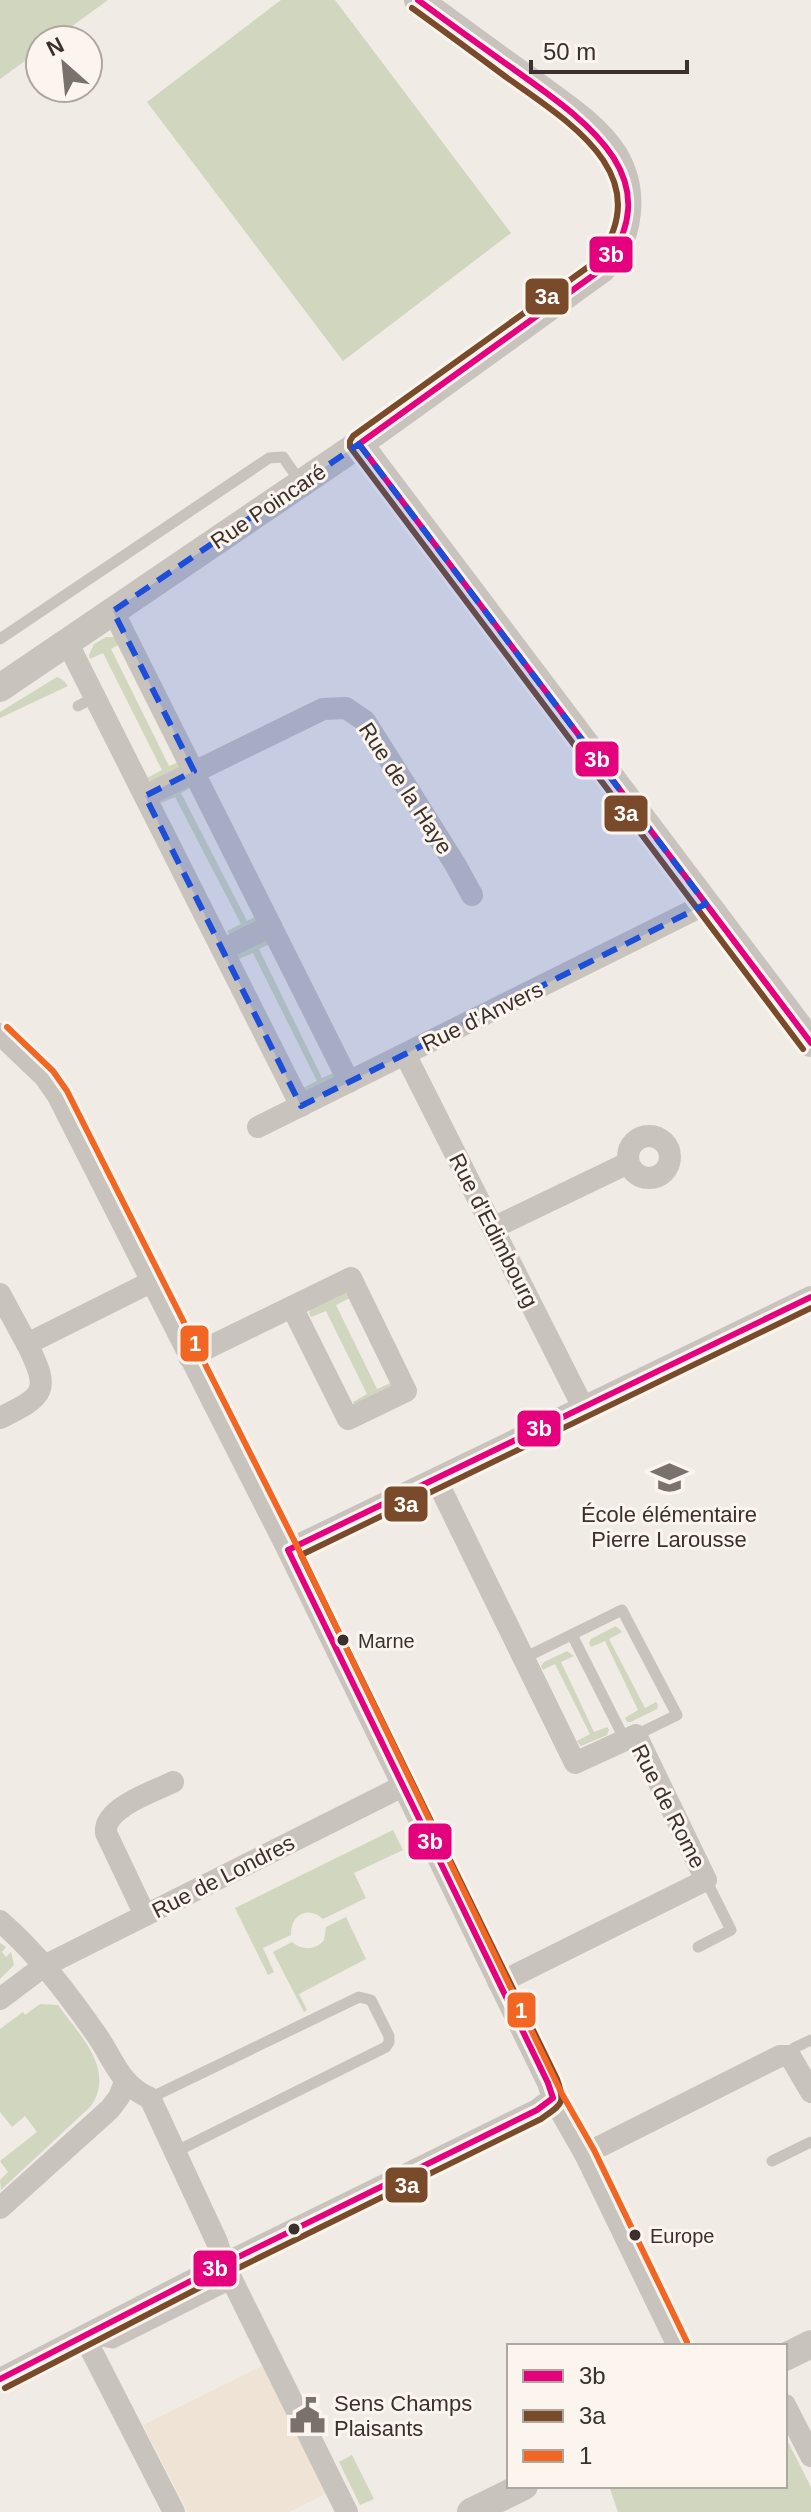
<svg xmlns="http://www.w3.org/2000/svg" width="811" height="2512" viewBox="0 0 811 2512" font-family="Helvetica,sans-serif">
<style>
.green{fill:#d1d6bf}
.plaza{fill:#eee3d5}
.lines{fill:none;stroke-linecap:round;stroke-linejoin:round}
.service{stroke:#c9c3be;stroke-width:11}
.minor{stroke:#c9c3be;stroke-width:22}
.tertiary{stroke:#c9c3be;stroke-width:28}
.bus-1-casing{stroke:#fbf5ee;stroke-width:12}
.bus-2-casing{stroke:#fbf5ee;stroke-width:12}
.bus-3-casing{stroke:#fbf5ee;stroke-width:12}
.bus-1{stroke:#e5007d;stroke-width:6}
.bus-2{stroke:#7a4b2a;stroke-width:6}
.bus-3{stroke:#f26522;stroke-width:6}
.marked{fill:#1d4ed8;fill-opacity:0.2;stroke:#1d4ed8;stroke-width:6;stroke-dasharray:16 10;stroke-linejoin:round}
.bus-dot{fill:#3b302b;stroke:#fbf5ee;stroke-width:3}
.labels{text-anchor:middle;stroke-width:6;stroke-linejoin:round;paint-order:stroke}
.bus-label{font-size:20px;fill:#3b302b;stroke:#fbf5ee;text-anchor:start}
.street-label{font-size:22px;fill:#3b302b;stroke:#fbf5ee}
.poi-label{font-size:22px;fill:#3b302b;stroke:#fbf5ee}
.line-badge{stroke:#fbf5ee;stroke-width:3}
.badge-label{font-size:22px;text-anchor:middle;font-weight:bold;fill:#fff}
</style>
<rect width="100%" height="100%" fill="#f0ebe5"/>
<!-- green -->
<g class="green">
<path d="M0,0H108L53,40H40V50L0,79Z"/>
<path d="M281,0H335L511,233L343,361L147,102Z"/>
<path d="M106,637H117L122,643L111,649L169,766L181,761L182,767L152,782L147,778L162,770L103,653L90,659L89,655L94,644Z"/>
<path d="M57,677L63,680L68,686L0,718V712Z"/>
<path d="M188,783L192,787L181,793L247,921L257,916L259,921L230,935L227,931L241,924L175,797L161,803L159,799Z"/>
<path d="M266,939L270,944L259,949L322,1078L336,1072L338,1076L306,1093L303,1088L317,1081L253,953L239,959L237,955Z"/>
<path d="M345,1292L350,1298L336,1305L377,1389L393,1382L394,1386L355,1405L353,1402L367,1394L326,1311L311,1317L309,1313L310,1309Z"/>
<path d="M616,1626L622,1632L609,1639L645,1708L656,1702L658,1705L657,1709L631,1722H627L625,1718L638,1710L605,1641L591,1647L589,1643L591,1639Z"/>
<path d="M567,1651L574,1656L561,1662L594,1732L607,1727L609,1730L607,1735L581,1746L577,1741L590,1734L555,1664L543,1670L541,1666L544,1662Z"/>
<path d="M393,1830L403,1850L354,1873L366,1898L323,1919C308,1905 290,1915 291,1935L263,1948L274,1972L268,1975L235,1908Z"/>
<path d="M346,1917L366,1959L299,1994L307,2010L304,2012L273,1952L292,1942C303,1951 316,1950 324,1940L326,1927Z"/>
<path d="M0,1943L6,1947L2,1952L6,1957L11,1952L14,1965L0,1979Z"/>
<path d="M40,2004L58,2005C79,2035 116,2069 91,2106L1,2190L0,2180L8,2172L0,2161L37,2132L25,2116L12,2127L0,2112V2029L23,2012L25,2015Z"/>
<path d="M785,2436L811,2487V2512H618L609,2486H785Z"/>
<path d="M352,2455L374,2499L360,2505L339,2462Z"/>
</g>
<!-- plaza -->
<path class="plaza" d="M262,2366L327,2493L289,2512H188L143,2425Z"/>
<g class="lines">
<!-- service -->
<g class="service">
<path d="M0,639L269,458L283,457L301,483"/>
<path d="M78,706L95,697"/>
<path d="M572,1635L625,1740"/>
<path d="M524,1658L622,1610L677,1715L636,1735"/>
<path d="M698,1947L731,1930L706,1880"/>
<path d="M790,2056L794,2048L811,2040"/>
<path d="M150,2098L359,1997L371,2000L389,2036V2042L386,2047L175,2152"/>
<path d="M772,2161L811,2142"/>
<path d="M85,2338L113,2343L223,2288L230,2276"/>
</g>
<!-- minor -->
<g class="minor">
<path d="M113,611L349,1082"/>
<path d="M67,642L301,1106"/>
<path d="M145,796L323,709L346,708L365,721L455,864L472,895"/>
<path d="M224,949L271,926"/>
<path d="M0,1034L45,1077L58,1096L288,1550L548,2083L553,2098L585,2154L678,2346"/>
<path d="M405,1054L583,1407"/>
<path d="M258,1127L706,904"/>
<circle cx="649" cy="1157" r="21"/>
<path d="M493,1228L628,1163"/>
<path d="M0,1294L27,1344L151,1282"/>
<path d="M189,1357L351,1278L406,1391L348,1419L292,1307"/>
<path d="M0,1418C45,1396 51,1391 27,1344"/>
<path d="M436,1479L575,1763L636,1735L706,1880L499,1983"/>
<path d="M288,1550L811,1297"/>
<path d="M145,1915L106,1833C103,1808 153,1792 173,1782"/>
<path d="M0,1921C37,1953 68,1994 96,2034C113,2058 120,2086 150,2098L217,2242L224,2264L347,2512"/>
<path d="M0,1999L44,1966L403,1786"/>
<path d="M585,2154L780,2056H790L811,2092"/>
<path d="M0,2208L110,2109L119,2097L125,2082"/>
<path d="M85,2338L174,2512"/>
<path d="M0,2379L224,2264L537,2110L553,2098"/>
<path d="M785,2405L811,2456"/>
</g>
<!-- tertiary -->
<g class="tertiary">
<path d="M359,444L811,1043"/>
<path d="M0,688L359,444L602,269C630,239 636,191 614,155C594,124 556,101 527,79C490,53 454,26 418,0"/>
<path d="M785,2357L811,2344"/>
<path d="M471,2512L524,2486"/>
</g>
<defs>
<g id="bus-1">
<path d="M418,0C449,23 481,46 512,68C580,117 675,177 602,269L359,444L811,1043"/>
<path d="M0,2379L224,2264L537,2110L553,2098L548,2083L288,1550L811,1297"/>
</g>
<g id="bus-2">
<path d="M412,8C444,31 475,54 506,77C568,121 662,177 595,262L353,436L350,441V447L803,1049"/>
<path d="M5,2388L228,2273L541,2119C562,2104 566,2104 557,2079L301,1555L811,1308"/>
</g>
<path id="bus-3" d="M7,1027L53,1071L67,1091L297,1546L562,2094L594,2150L687,2342"/>
</defs>
<!-- bus-1 casing -->
<use href="#bus-1" class="bus-1-casing"/>
<!-- bus-2 casing -->
<use href="#bus-2" class="bus-2-casing"/>
<!-- bus-3 casing -->
<use href="#bus-3" class="bus-3-casing"/>
<!-- bus-1 -->
<use href="#bus-1" class="bus-1"/>
<!-- bus-2 -->
<use href="#bus-2" class="bus-2"/>
<!-- bus-3 -->
<use href="#bus-3" class="bus-3"/>
</g>
<!-- marked area -->
<path class="marked" d="M359,444L706,904L301,1106L145,796L194,771L113,611Z"/>
<!-- icons -->
<defs>
<symbol id="school-bare" viewBox="-9 -9 18 18"><path d="M0-5L7-2L0 1L-7-2ZM-4 1L0 2.5L4 1V4Q0 6-4 4Z" fill="#7a716c" stroke="#fbf5ee" stroke-width="2.5" paint-order="stroke"/></symbol>
<symbol id="civic-bare" viewBox="-9 -9 18 18"><path d="M-.6-6.5H3V-4.5H.6V-3L4-1V1h2V6H-6V1h2V-1L-.6-3ZM-1.2 2.5V6h2.4V2.5Z" fill="#7a716c" stroke="#fbf5ee" stroke-width="2.5" paint-order="stroke"/></symbol>
</defs>
<g fill-rule="evenodd">
<use href="#school-bare" x="644" y="1452" width="51" height="51"/>
<use href="#civic-bare" x="282" y="2390" width="51" height="51"/>
</g>
<!-- markers -->
<g class="bus-dot">
<circle cx="343" cy="1640" r="7"/>
<circle cx="294" cy="2229" r="7"/>
<circle cx="635" cy="2235" r="7"/>
</g>
<g class="labels">
<!-- bus labels -->
<g class="bus-label">
<text x="358" y="1648">Marne</text>
<text x="650" y="2243">Europe</text>
</g>
<!-- street labels -->
<g class="street-label">
<text transform="translate(268 506) rotate(-34)" y="8">Rue Poincaré</text>
<text transform="translate(406 788) rotate(57)" y="8">Rue de la Haye</text>
<text transform="translate(482 1016) rotate(-26)" y="8">Rue d'Anvers</text>
<text transform="translate(494 1230) rotate(63)" y="8">Rue d'Edimbourg</text>
<text transform="translate(669 1806) rotate(63)" y="8">Rue de Rome</text>
<text transform="translate(223 1876) rotate(-27)" y="8">Rue de Londres</text>
</g>
<!-- poi labels -->
<g class="poi-label">
<text x="669" y="1522">École élémentaire<tspan x="669" dy="25">Pierre Larousse</tspan></text>
<text x="334" y="2411" text-anchor="start">Sens Champs<tspan x="334" dy="25">Plaisants</tspan></text>
</g>
</g>
<g class="line-badge">
<rect x="588" y="235" width="46" height="39" rx="8" fill="#e5007d"/>
<rect x="524" y="277" width="46" height="39" rx="8" fill="#7a4b2a"/>
<rect x="574" y="740" width="46" height="38" rx="8" fill="#e5007d"/>
<rect x="603" y="794" width="46" height="39" rx="8" fill="#7a4b2a"/>
<rect x="179" y="1324" width="31" height="39" rx="8" fill="#f26522"/>
<rect x="516" y="1409" width="46" height="39" rx="8" fill="#e5007d"/>
<rect x="383" y="1485" width="46" height="38" rx="8" fill="#7a4b2a"/>
<rect x="407" y="1822" width="46" height="39" rx="8" fill="#e5007d"/>
<rect x="506" y="1991" width="31" height="38" rx="8" fill="#f26522"/>
<rect x="384" y="2166" width="45" height="38" rx="8" fill="#7a4b2a"/>
<rect x="192" y="2249" width="46" height="39" rx="8" fill="#e5007d"/>
</g>
<g class="badge-label">
<text x="611" y="262">3b</text>
<text x="547" y="304">3a</text>
<text x="597" y="767">3b</text>
<text x="626" y="821">3a</text>
<text x="195" y="1351">1</text>
<text x="539" y="1436">3b</text>
<text x="406" y="1512">3a</text>
<text x="430" y="1849">3b</text>
<text x="521" y="2018">1</text>
<text x="407" y="2193">3a</text>
<text x="215" y="2276">3b</text>
</g>
<!-- legend -->
<rect x="507" y="2344" width="280" height="144" fill="#fbf5ee" stroke="#aea6a0" stroke-width="2"/>
<rect x="523" y="2370" width="40" height="12" fill="#e5007d" stroke="#aea6a0" stroke-width="2"/>
<text x="579" y="2384" font-size="24" fill="#3b302b">3b</text>
<rect x="523" y="2410" width="40" height="12" fill="#7a4b2a" stroke="#aea6a0" stroke-width="2"/>
<text x="579" y="2424" font-size="24" fill="#3b302b">3a</text>
<rect x="523" y="2450" width="40" height="12" fill="#f26522" stroke="#aea6a0" stroke-width="2"/>
<text x="579" y="2464" font-size="24" fill="#3b302b">1</text>
<!-- north arrow -->
<g transform="translate(64 64) rotate(333)"><circle r="38" fill="#fbf5ee" stroke="#aea6a0" stroke-width="2"/>
<path d="M0-6L14 30L0 20L-14 30Z" fill="#7a716c"/>
<text y="-12" font-size="22" font-weight="bold" text-anchor="middle" fill="#3b302b">N</text>
</g>
<!-- scale -->
<path d="M531 60v12h156v-12" fill="none" stroke="#3b302b" stroke-width="4"/>
<text x="543" y="60" font-size="24" fill="#3b302b" stroke="#fbf5ee" stroke-width="6" paint-order="stroke">50 m</text>
</svg>
